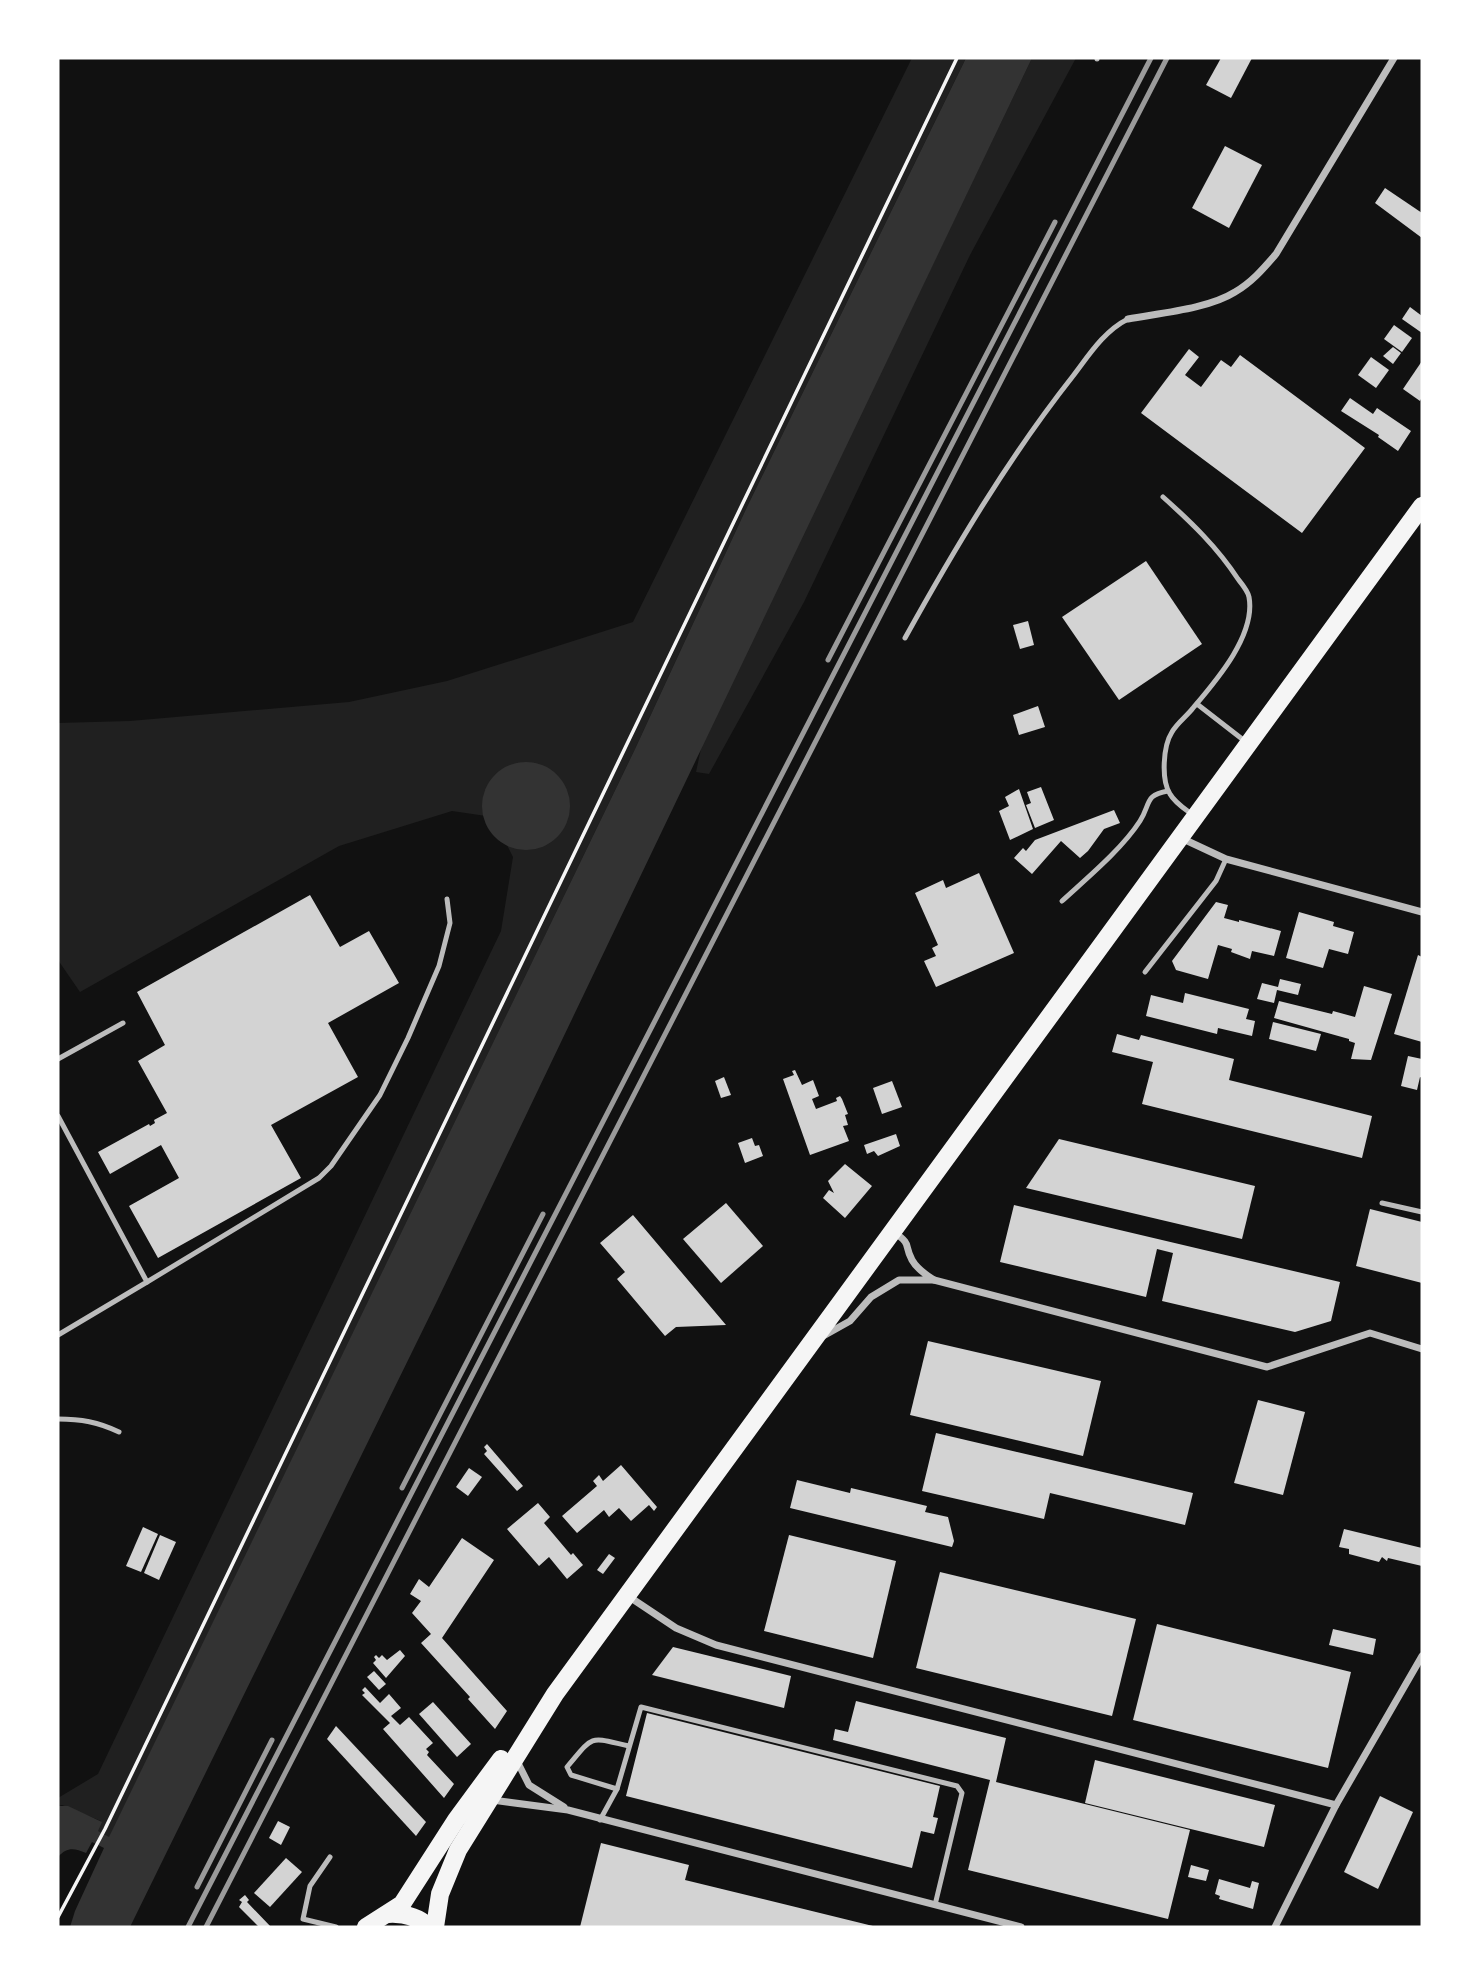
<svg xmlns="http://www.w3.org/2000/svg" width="1480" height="1985" viewBox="0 0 1480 1985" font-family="Bitter,serif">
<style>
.green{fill:#202020}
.water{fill:#333}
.building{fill:#d3d3d3}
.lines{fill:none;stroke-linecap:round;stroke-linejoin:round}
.path{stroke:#f5f5f5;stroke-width:3.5}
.service{stroke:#bcbcbc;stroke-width:5}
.minor{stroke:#bcbcbc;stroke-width:7}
.primary{stroke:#f5f5f5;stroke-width:18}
.rail{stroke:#9a9a9a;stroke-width:5}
</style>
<rect width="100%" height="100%" fill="#111"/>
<!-- green -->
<g class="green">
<path d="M912,58H966L746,509L635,749L109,1838L97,1831L101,1821L62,1805L58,1806V1798L98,1774L501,931L513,857L493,817L452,811L339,846L80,992L58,960V723L130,721L349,702L447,681L633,622Z"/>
<path d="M1032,58H1076L970,255L804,602L709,774L696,772L702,744Z"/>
</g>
<!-- water -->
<g class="water">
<path d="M966,58H1032L438,1299L130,1927H70L75,1911L104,1848L92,1842L86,1853C74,1848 67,1847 58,1857V1806H68L102,1822L98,1831L109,1837L635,749L746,509Z"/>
<circle cx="526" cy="806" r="44"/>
</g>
<!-- building -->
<g class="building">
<path d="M1221,58H1252L1231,98L1206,85Z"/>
<path d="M1225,146L1262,165L1229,228L1192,208Z"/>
<path d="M1385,188L1422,213V238L1375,203Z"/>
<path d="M1410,307L1422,316V333L1402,319Z"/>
<path d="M1394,325L1412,338L1402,352L1384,339Z"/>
<path d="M1393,347L1401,353L1393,364L1383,356Z"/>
<path d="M1189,349L1199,357L1185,375L1201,387L1221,360L1231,367L1240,355L1365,448L1302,533L1141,413Z"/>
<path d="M1371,357L1389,370L1376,388L1358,375Z"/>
<path d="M1422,361V397L1420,401L1403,389Z"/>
<path d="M1350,398L1373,414L1377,408L1411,431L1398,451L1378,437L1379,435L1341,411Z"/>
<path d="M1146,561L1202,644L1119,700L1062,617Z"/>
<path d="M1028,621L1034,645L1020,649L1013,625Z"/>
<path d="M1038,706L1045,727L1019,735L1013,715Z"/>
<path d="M1041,787L1054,820L1035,828L1026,805L1031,803L1027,792Z"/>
<path d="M1019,789L1033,829L1010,840L999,811L1009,806L1005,797Z"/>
<path d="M1114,810L1120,823L1104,829L1088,851L1080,858L1061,841L1032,874L1014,858L1023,848L1026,851L1035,840Z"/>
<path d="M979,873L1014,953L936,987L924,961L936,956L932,948L938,945L915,893L943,880L946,888Z"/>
<path d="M310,895L340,947L369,931L399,983L328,1023L358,1077L271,1125L301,1178L158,1258L129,1206L179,1178L161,1145L110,1174L98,1152L149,1124L150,1126L155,1123L154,1120L167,1113L138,1061L165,1045L137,992Z"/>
<path d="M1216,902L1228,905L1224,918L1239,922V920L1281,931L1274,956L1252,951L1250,959L1231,952L1232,949L1218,945L1208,979L1176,970L1172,961Z"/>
<path d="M1299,912L1334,922L1333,926L1354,932L1348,954L1329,949L1323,968L1286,958Z"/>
<path d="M1418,955L1422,957V1042L1394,1034Z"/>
<path d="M1280,979L1301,984L1298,995L1277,990L1274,1003L1257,999L1262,983L1278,987Z"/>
<path d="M1364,986L1392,994L1371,1060L1351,1059L1355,1043L1349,1041V1039L1274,1018L1279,1001L1332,1014L1333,1011L1355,1017Z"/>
<path d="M1185,993L1249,1009L1246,1019L1255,1021L1252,1036L1218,1028L1217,1034L1146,1016L1151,995L1183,1003Z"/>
<path d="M1273,1022L1321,1034L1316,1051L1269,1039Z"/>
<path d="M1117,1034L1139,1040L1141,1035L1234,1059L1229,1080L1372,1116L1362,1158L1142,1104L1153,1062L1112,1052Z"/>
<path d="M1408,1056L1422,1059V1078L1420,1077L1417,1090L1401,1086Z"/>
<path d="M795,1070L802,1085L813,1080L819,1096L812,1099L816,1109L837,1101L836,1098L840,1096L842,1099L848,1114L845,1115L848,1125L843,1126L849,1141L810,1155L783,1079L794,1075L792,1071Z"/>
<path d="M724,1077L731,1095L721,1098L715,1081Z"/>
<path d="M892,1081L902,1107L882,1114L873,1088Z"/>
<path d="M896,1134L900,1146L878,1156L874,1151L867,1154L864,1145Z"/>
<path d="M752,1138L755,1146L759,1145L763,1156L745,1163L738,1143Z"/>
<path d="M1059,1139L1255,1186L1242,1239L1026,1188Z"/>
<path d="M845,1164L872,1186L845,1218L823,1198L829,1190L834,1193L828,1181Z"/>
<path d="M726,1203L763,1246L721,1283L683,1239Z"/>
<path d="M1014,1205L1340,1282L1331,1321L1295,1332L1162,1301L1173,1253L1157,1249L1146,1297L1000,1262Z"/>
<path d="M1370,1209L1422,1222V1283L1356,1266Z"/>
<path d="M633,1215L726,1325L676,1327L665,1336L617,1279L625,1272L600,1243Z"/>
<path d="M928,1341L1101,1381L1083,1456L910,1415Z"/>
<path d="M1258,1400L1305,1412L1283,1495L1234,1483Z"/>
<path d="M936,1433L1193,1493L1185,1525L1050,1493L1044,1519L922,1491Z"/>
<path d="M487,1444L523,1486L517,1491L484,1454L487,1451L484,1447Z"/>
<path d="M621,1465L657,1507L654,1511L649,1505L631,1521L619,1508L609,1517L604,1510L577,1533L562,1516L597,1486L593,1481L599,1475L603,1481Z"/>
<path d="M469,1468L482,1477L468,1496L456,1487Z"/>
<path d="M797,1480L850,1493L851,1488L927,1506L925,1512L948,1517L954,1541L952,1547L790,1508Z"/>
<path d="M538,1503L550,1517L544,1523L571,1555L573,1553L583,1565L567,1579L549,1557L539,1566L507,1529Z"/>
<path d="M143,1527L158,1534L141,1572L126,1566Z"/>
<path d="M1344,1529L1422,1548V1566L1388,1558L1387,1561L1382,1557L1379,1562L1349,1554V1549L1339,1547Z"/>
<path d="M160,1535L176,1542L159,1580L144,1573Z"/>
<path d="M789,1535L896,1561L873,1658L764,1631Z"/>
<path d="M462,1538L494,1560L442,1638L507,1711L495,1729L468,1699L470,1697L421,1643L431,1634L412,1613L421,1601L410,1594L419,1579L429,1587Z"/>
<path d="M609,1554L615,1558L603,1574L597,1570Z"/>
<path d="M940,1572L1136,1619L1112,1716L916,1668Z"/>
<path d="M1157,1624L1351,1672L1328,1768L1133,1720Z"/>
<path d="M1333,1629L1376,1639L1373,1655L1329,1645Z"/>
<path d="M673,1647L791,1676L784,1708L652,1675Z"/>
<path d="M400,1650L405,1656L386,1678L373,1663L376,1660L374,1657L376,1655L379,1658L382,1655L387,1660Z"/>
<path d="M374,1671L386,1684L379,1690L367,1677Z"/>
<path d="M365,1687L380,1703L389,1694L401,1708L391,1716L400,1725L409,1717L433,1743L426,1749L429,1752L427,1755L454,1784L444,1798L383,1729L390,1723L362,1695L365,1693L362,1690Z"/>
<path d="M856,1701L1006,1738L996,1782L1190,1830L1168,1919L968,1870L990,1780L833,1740L835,1729L848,1732Z"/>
<path d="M433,1702L471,1744L457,1757L419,1714Z"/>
<path d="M647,1713L940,1786L933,1817L938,1818L934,1834L921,1831L912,1868L626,1796Z"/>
<path d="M336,1726L426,1822L416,1836L327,1739Z"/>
<path d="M1095,1760L1275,1805L1264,1847L1085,1803Z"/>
<path d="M1380,1796L1413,1812L1378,1889L1344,1872Z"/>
<path d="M278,1821L290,1827L281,1845L269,1838Z"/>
<path d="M601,1843L689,1865L685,1880L877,1927H580Z"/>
<path d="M286,1858L302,1872L270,1907L254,1893Z"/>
<path d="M1191,1865L1209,1870L1206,1881L1188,1877Z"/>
<path d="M1219,1879L1250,1888L1252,1881L1259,1883L1253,1909L1219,1899L1220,1896L1215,1894Z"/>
<path d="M245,1895L249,1900L247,1902L271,1927H259L239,1907L242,1902L239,1900Z"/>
</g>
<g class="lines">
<!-- path -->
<path class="path" d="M58,1917L105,1829L957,58"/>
<!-- service -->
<g class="service">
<path d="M1097,59V58"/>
<path d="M1163,497C1191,522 1217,547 1238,579C1242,584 1248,591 1249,597C1256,635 1216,681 1193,708C1187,716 1177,723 1172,732C1163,746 1161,780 1170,794C1175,803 1185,809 1193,815"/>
<path d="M905,638C955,548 1009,457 1073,376C1089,355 1104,331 1128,319"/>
<path d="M1197,704L1246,742"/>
<path d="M1062,901C1087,878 1122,849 1140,821C1151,804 1144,795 1168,791"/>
<path d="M1145,972L1216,881L1226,859"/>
<path d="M58,1059L123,1023"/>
<path d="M58,1116L147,1282L58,1335"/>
<path d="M1382,1203L1422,1212"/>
<path d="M147,1282L319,1178L331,1166L380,1095L408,1038L439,966L450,923L447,899"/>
<path d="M58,1419C81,1419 98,1422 119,1432"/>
<path d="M617,1789L571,1775L567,1767C595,1734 588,1737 629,1746"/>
<path d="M600,1820L617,1789L641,1707L957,1786L962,1793L935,1905"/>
<path d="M330,1857L310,1886L303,1919L336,1927"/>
</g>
<!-- minor -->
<g class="minor">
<path d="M1128,319C1160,313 1208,309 1235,292C1252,282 1263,269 1276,254L1394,58"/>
<path d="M1181,838L1226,859L1422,912"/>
<path d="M934,1280L1267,1367L1370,1333L1422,1349"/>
<path d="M825,1335L850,1321L871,1297L899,1280H934C926,1275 917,1269 912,1260C903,1243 913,1246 894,1232"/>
<path d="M628,1596L676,1628L716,1645L1336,1805"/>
<path d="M517,1761L529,1785L564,1807"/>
<path d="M492,1800L568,1810L1021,1927"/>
<path d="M1275,1927L1336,1805L1422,1656"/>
</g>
<!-- primary -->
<g class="primary">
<path d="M388,1914C404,1913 417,1916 429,1927"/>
<path d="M366,1927L402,1904L456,1820L501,1759"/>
<path d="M435,1927L440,1894L458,1850L555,1694L1422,506"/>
</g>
<!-- rail -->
<g class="rail">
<path d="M828,660L1055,222"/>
<path d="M402,1488L543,1214"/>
<path d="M197,1887L272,1740"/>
<path d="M188,1927L1151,58"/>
<path d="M206,1927L1167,58"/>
</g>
</g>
<!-- border -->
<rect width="1480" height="1985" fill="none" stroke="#ffffff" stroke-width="119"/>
</svg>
